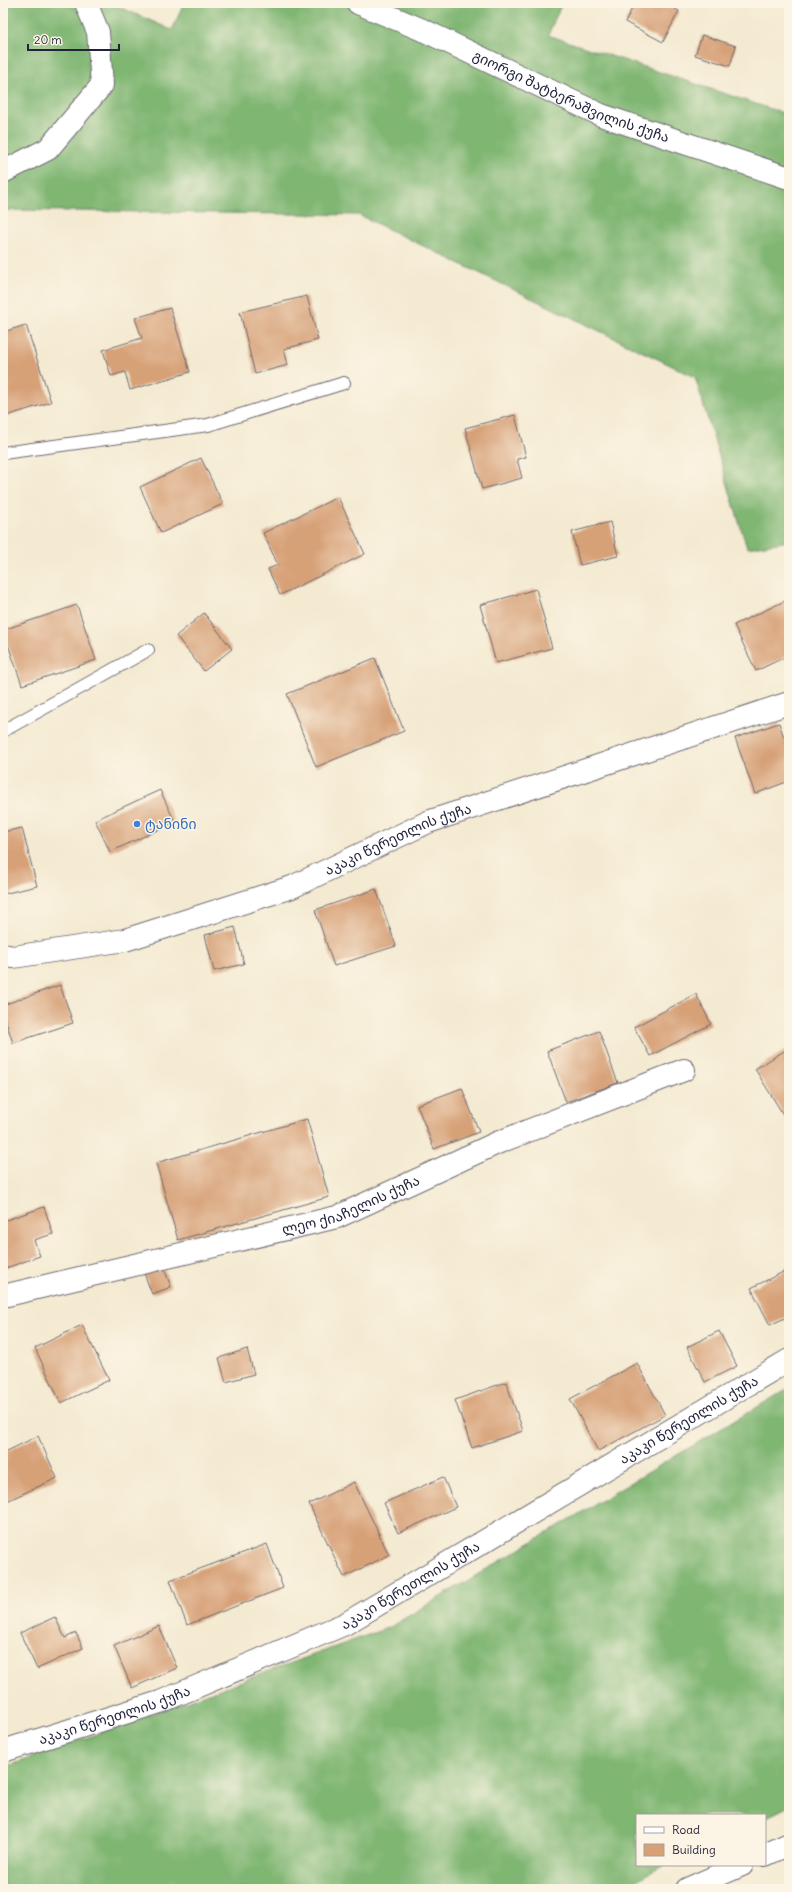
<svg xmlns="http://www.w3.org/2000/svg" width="792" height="1892" viewBox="0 0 792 1892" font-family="Delius,'Noto Sans Georgian',sans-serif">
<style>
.forest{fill:#7fb672;stroke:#506c56}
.building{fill:#d7a178}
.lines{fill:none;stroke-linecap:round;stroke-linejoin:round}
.service-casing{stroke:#6c6870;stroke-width:14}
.minor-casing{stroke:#6c6870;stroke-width:24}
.service{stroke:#fff;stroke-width:12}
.minor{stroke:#fff;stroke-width:22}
.shop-dot{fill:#3f7fe0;stroke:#fcf5e5;stroke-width:1.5}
.labels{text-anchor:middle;stroke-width:3;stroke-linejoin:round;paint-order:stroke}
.street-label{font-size:14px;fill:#22223b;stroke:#fcf5e5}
.shop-label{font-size:14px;fill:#366cbe;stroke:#fcf5e5;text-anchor:start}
</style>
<rect width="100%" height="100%" fill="#fcf5e5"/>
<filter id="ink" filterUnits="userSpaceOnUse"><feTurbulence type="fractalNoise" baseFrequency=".025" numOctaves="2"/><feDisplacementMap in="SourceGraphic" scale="8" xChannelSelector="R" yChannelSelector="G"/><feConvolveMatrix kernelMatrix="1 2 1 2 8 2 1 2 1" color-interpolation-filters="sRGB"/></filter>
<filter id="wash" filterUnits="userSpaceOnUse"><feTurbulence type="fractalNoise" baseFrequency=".012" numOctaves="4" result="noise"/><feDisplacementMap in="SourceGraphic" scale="16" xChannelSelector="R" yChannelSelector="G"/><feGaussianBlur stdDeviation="0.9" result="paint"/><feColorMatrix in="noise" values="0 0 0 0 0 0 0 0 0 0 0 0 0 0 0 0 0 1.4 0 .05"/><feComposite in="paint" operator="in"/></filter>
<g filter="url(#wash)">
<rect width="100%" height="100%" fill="#f4ead2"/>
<!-- forest -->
<g class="forest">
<path d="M3,3H110L172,30L184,3H562L548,35L789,115V541L747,548L695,377L359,215L3,210Z"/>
<path d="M789,1388V1806L765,1818V1815H637V1865H666L619,1889H3V1768L390,1627Z"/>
</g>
<g id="blocks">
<!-- building -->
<g class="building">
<path d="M635,3H663L679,11L663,42L625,22Z"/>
<path d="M702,35L736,46L730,66L695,55Z"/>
<path d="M307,296L318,340L284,349L288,365L255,374L240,312Z"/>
<path d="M170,308L190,372L130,390L125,372L111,376L103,350L142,338L135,318Z"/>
<path d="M26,325L51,402L3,417V332Z"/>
<path d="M515,415L526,457L517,459L522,478L482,489L465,428Z"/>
<path d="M201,458L223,504L161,533L140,487Z"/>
<path d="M338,497L365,554L280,595L268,569L278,565L263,533Z"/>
<path d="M610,522L618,556L580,565L572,532Z"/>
<path d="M3,549L6,558L3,559Z"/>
<path d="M536,589L552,648L496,663L480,605Z"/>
<path d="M789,599V655L756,671L734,625Z"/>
<path d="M77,605L96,660L22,685L3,630Z"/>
<path d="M204,613L232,649L204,671L176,636Z"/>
<path d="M375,658L404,731L316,767L287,694Z"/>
<path d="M779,723L789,752V781L755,794L735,738Z"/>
<path d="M160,790L175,822L110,852L95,820Z"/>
<path d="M22,828L37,886L3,894V832Z"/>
<path d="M376,889L396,946L334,966L315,910Z"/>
<path d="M235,927L244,964L214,971L205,935Z"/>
<path d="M60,985L73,1023L13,1043L3,1013V1005Z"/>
<path d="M696,994L711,1024L650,1056L634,1027Z"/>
<path d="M599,1031L618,1083L566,1102L547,1051Z"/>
<path d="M789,1048V1124L755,1069Z"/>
<path d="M462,1088L479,1132L434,1149L417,1105Z"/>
<path d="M307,1119L329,1197L178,1240L156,1163Z"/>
<path d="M44,1207L53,1234L34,1240L40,1256L3,1269V1221Z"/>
<path d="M161,1260L171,1287L152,1294L142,1268Z"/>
<path d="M789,1269V1316L770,1325L751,1288Z"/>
<path d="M82,1325L109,1380L61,1403L35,1348Z"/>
<path d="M719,1331L737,1366L705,1382L687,1347Z"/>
<path d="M247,1349L254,1374L226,1382L219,1358Z"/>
<path d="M637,1363L665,1415L598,1451L570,1399Z"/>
<path d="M506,1382L523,1431L472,1448L455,1400Z"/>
<path d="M38,1436L57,1478L7,1501L3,1492V1453Z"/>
<path d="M443,1477L456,1507L398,1533L384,1503Z"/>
<path d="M354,1482L389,1555L344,1577L309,1504Z"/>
<path d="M267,1544L283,1588L187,1625L170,1580Z"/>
<path d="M55,1617L65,1638L76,1633L83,1648L37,1669L20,1633Z"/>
<path d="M159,1626L177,1668L132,1688L114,1646Z"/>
</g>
</g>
</g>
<g filter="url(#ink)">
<use href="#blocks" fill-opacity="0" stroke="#6c6870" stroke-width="1"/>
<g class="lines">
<defs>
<g id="service">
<path d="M3,453L208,425L344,383"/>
<path d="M3,731L148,650"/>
</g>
<g id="minor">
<path id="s1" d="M358,3L425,31L601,115L789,178"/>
<path d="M3,172L48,149L102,85L98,32L86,3"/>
<path id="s2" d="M3,955L13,957L125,940L292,887L428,822L789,703"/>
<path id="s3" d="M3,1296L337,1217L497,1143L684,1070"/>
<path id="s4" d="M3,1751L160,1702L345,1624L789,1360"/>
<path d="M765,1855L789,1844"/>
<path d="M687,1889L742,1865"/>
</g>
</defs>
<!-- service casing -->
<use href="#service" class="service-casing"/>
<!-- minor casing -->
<use href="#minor" class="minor-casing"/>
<!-- service -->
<use href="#service" class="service"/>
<!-- minor -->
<use href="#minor" class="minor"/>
</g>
</g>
<!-- markers -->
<circle class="shop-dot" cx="137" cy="824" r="4"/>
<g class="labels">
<!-- street labels -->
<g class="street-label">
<text dy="5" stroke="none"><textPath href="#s1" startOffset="233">გიორგი შატბერაშვილის ქუჩა</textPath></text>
<text dy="5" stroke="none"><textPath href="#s2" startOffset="415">აკაკი წერეთლის ქუჩა</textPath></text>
<text dy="5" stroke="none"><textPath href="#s3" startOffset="360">ლეო ქიაჩელის ქუჩა</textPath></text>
<text dy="5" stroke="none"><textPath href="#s4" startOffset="765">აკაკი წერეთლის ქუჩა</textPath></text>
<text dy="5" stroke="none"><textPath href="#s4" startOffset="441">აკაკი წერეთლის ქუჩა</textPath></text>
<text dy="5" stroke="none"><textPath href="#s4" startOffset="117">აკაკი წერეთლის ქუჩა</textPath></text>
</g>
<!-- shop labels -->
<g class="shop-label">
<text x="145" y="829">ტანინი</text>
</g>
</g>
<!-- margin -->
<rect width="792" height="1892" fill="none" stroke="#fcf5e5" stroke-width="16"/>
<!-- legend -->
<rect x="636" y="1814" width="130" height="52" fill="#fcf5e5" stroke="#a5a1a1"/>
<rect x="644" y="1827" width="20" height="6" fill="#ffffff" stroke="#a5a1a1"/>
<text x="672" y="1834" font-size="12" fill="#22223b">Road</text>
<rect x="644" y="1844" width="20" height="12" fill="#d7a178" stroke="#a5a1a1"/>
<text x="672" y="1854" font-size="12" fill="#22223b">Building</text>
<!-- scale -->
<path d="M28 44v6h91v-6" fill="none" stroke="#22223b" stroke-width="2"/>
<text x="34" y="44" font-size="12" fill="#22223b" stroke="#fcf5e5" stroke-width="3" paint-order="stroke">20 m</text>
</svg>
